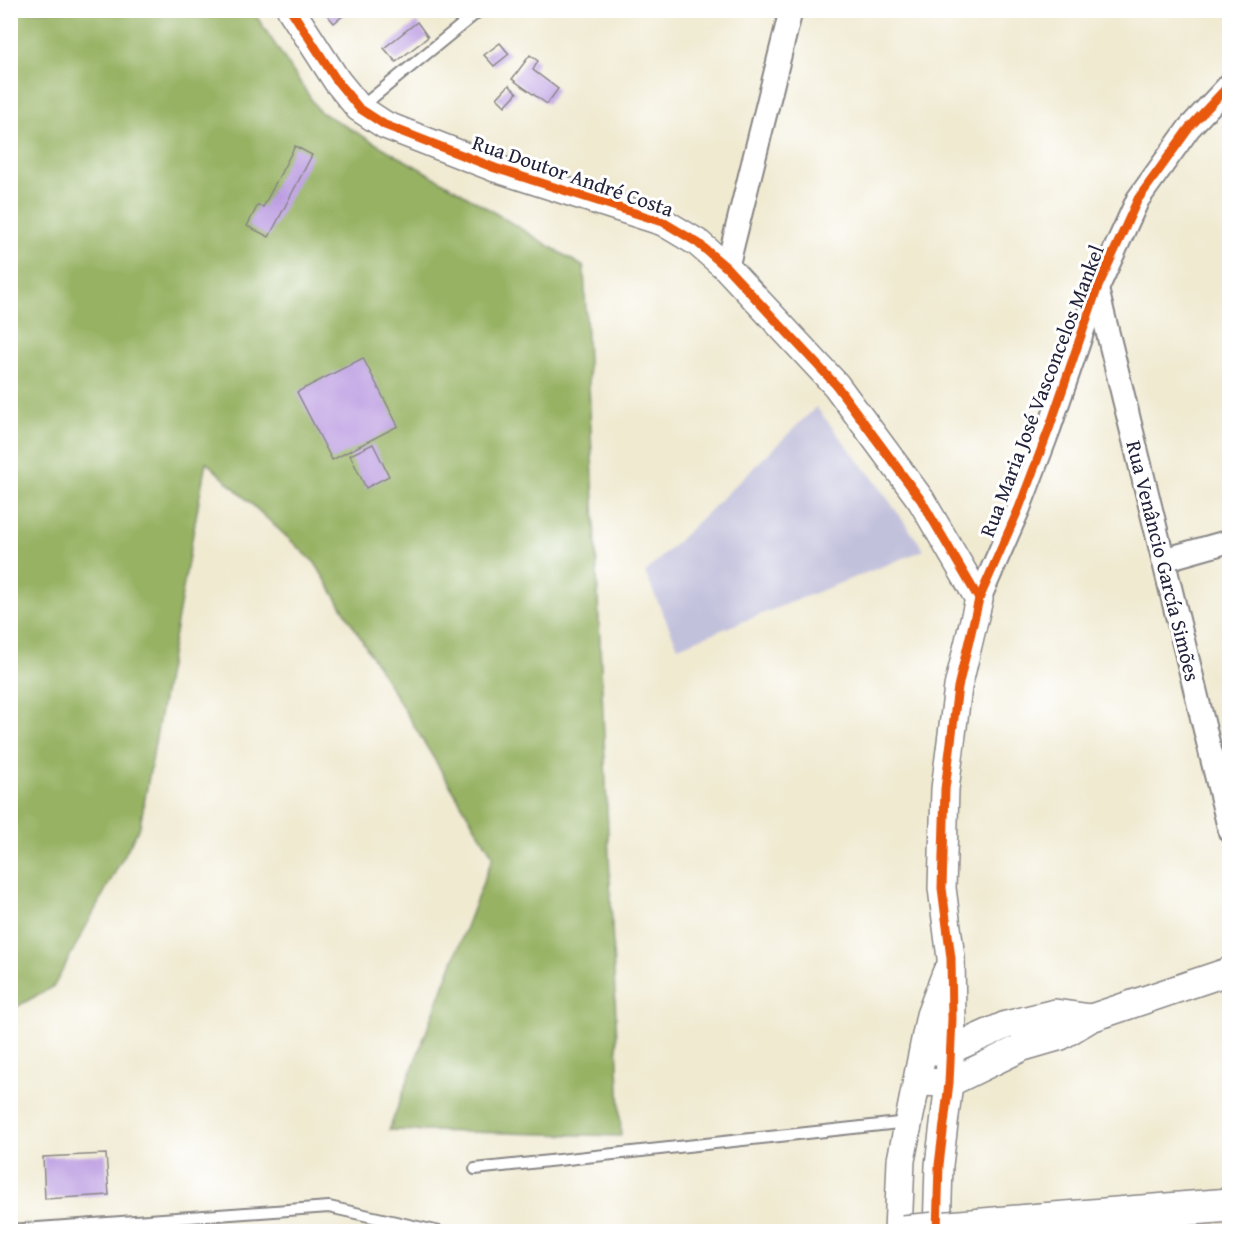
<svg xmlns="http://www.w3.org/2000/svg" width="1240" height="1242" viewBox="0 0 1240 1242" font-family="'Gentium Book Plus',serif">
<style>
.industrial{fill:#c2c1dc}
.forest{fill:#97b264;stroke:#5c6a50;stroke-width:1.5}
.building{fill:#bb9ce1}
.lines{fill:none;stroke-linecap:round;stroke-linejoin:round}
.service-casing{stroke:#898686;stroke-width:14}
.minor-casing{stroke:#898686;stroke-width:26}
.tertiary-casing{stroke:#898686;stroke-width:30}
.motorway-casing{stroke:#898686;stroke-width:36}
.service{stroke:#fff;stroke-width:10}
.minor{stroke:#fff;stroke-width:22}
.tertiary{stroke:#fff;stroke-width:27}
.motorway{stroke:#fff;stroke-width:33}
.motorway-bridge-casing{stroke:#898686;stroke-width:36;stroke-linecap:butt}
.motorway-bridge{stroke:#fff;stroke-width:33}
.cycleway-casing{stroke:#fff;stroke-width:13}
.cycleway{stroke:#e8590c;stroke-width:9}
.labels{text-anchor:middle;stroke-width:6;stroke-linejoin:round;paint-order:stroke}
.street-label{font-size:21px;fill:#22223b;stroke:#fff}
</style>
<rect width="100%" height="100%" fill="#fff"/>
<filter id="ink" filterUnits="userSpaceOnUse"><feTurbulence type="fractalNoise" baseFrequency=".0167" numOctaves="2"/><feDisplacementMap in="SourceGraphic" scale="12" xChannelSelector="R" yChannelSelector="G"/><feConvolveMatrix kernelMatrix="1 2 1 2 8 2 1 2 1" color-interpolation-filters="sRGB"/></filter>
<filter id="wash" filterUnits="userSpaceOnUse"><feTurbulence type="fractalNoise" baseFrequency=".008" numOctaves="4" result="noise"/><feDisplacementMap in="SourceGraphic" scale="24" xChannelSelector="R" yChannelSelector="G"/><feGaussianBlur stdDeviation="1.35" result="paint"/><feColorMatrix in="noise" values="0 0 0 0 0 0 0 0 0 0 0 0 0 0 0 0 0 1.4 0 .05"/><feComposite in="paint" operator="in"/></filter>
<g filter="url(#wash)">
<rect width="100%" height="100%" fill="#f0ead1"/>
<!-- industrial -->
<path class="industrial" d="M816,407L875,481L924,550L678,647L645,573Z"/>
<!-- forest -->
<path class="forest" d="M11,11H253L319,111L457,190L584,267L621,1136L389,1130L493,856L315,563L206,462L140,826L54,986L11,1010Z"/>
<g id="blocks">
<!-- building -->
<g class="building">
<path d="M323,10H350L334,23Z"/>
<path d="M417,22L428,37L396,62L384,48Z"/>
<path d="M500,43L509,54L494,66L484,55Z"/>
<path d="M530,55L538,61L533,70L558,89L547,104L512,79Z"/>
<path d="M509,85L517,93L505,106L497,98Z"/>
<path d="M295,146L312,155L269,237L247,226L258,205L263,207Z"/>
<path d="M363,358L398,426L332,460L297,392Z"/>
<path d="M373,444L389,476L366,488L350,455Z"/>
<path d="M106,1154L109,1195L45,1199L43,1157Z"/>
</g>
</g>
</g>
<g filter="url(#ink)">
<use href="#blocks" fill-opacity="0" stroke="#898686" stroke-width="1.5"/>
<g class="lines">
<defs>
<g id="service">
<path d="M361,107L480,10"/>
<path d="M475,1169L908,1122"/>
<path d="M10,1230L329,1207L440,1232"/>
</g>
<g id="minor">
<path d="M727,268L791,10"/>
<path d="M1097,289L1230,832"/>
<path d="M1163,560L1230,541"/>
<path d="M979,599L1019,508L1049,429L1097,289L1138,199L1189,128L1230,84"/>
</g>
<g id="tertiary">
<path d="M291,10L337,81L359,108L385,125L495,168L663,222L698,243L727,268L836,385L921,500L979,599L958,687L945,789L942,888L951,958L952,1019L949,1083L939,1165L937,1232"/>
<path d="M935,1052L950,1050L1006,1025L1055,1013L1091,1018"/>
<path d="M917,1082L949,1083L1023,1047L1061,1036L1091,1018L1230,971"/>
<path d="M898,1232L901,1160L930,1015L946,973"/>
</g>
<path id="motorway" d="M1041,1220L1230,1205"/>
</defs>
<!-- service casing -->
<use href="#service" class="service-casing"/>
<!-- minor casing -->
<use href="#minor" class="minor-casing"/>
<!-- tertiary casing -->
<use href="#tertiary" class="tertiary-casing"/>
<!-- motorway casing -->
<use href="#motorway" class="motorway-casing"/>
<!-- service -->
<use href="#service" class="service"/>
<!-- minor -->
<use href="#minor" class="minor"/>
<!-- tertiary -->
<use href="#tertiary" class="tertiary"/>
<!-- motorway -->
<use href="#motorway" class="motorway"/>
<defs>
<path id="motorway-bridge" d="M903,1232L1041,1220"/>
</defs>
<!-- motorway-bridge casing -->
<use href="#motorway-bridge" class="motorway-bridge-casing"/>
<!-- motorway-bridge -->
<use href="#motorway-bridge" class="motorway-bridge"/>
<defs>
<g id="cycleway">
<path d="M291,10L337,81L359,108L385,125L495,168L663,222L698,243L727,268L836,385L921,500L979,599"/>
<path d="M937,1232L939,1165L949,1083L952,1019L951,958L942,888L945,789L958,687L979,599L1019,508L1049,429L1097,289L1138,199L1189,128L1230,84"/>
</g>
</defs>
<!-- cycleway casing -->
<use href="#cycleway" class="cycleway-casing"/>
<!-- cycleway -->
<use href="#cycleway" class="cycleway"/>
</g>
</g>
<g class="labels">
<!-- street labels -->
<g class="street-label">
<text transform="translate(573 176) rotate(19)" y="7">Rua Doutor André Costa</text>
<text transform="translate(1042 391) rotate(-69)" y="7">Rua Maria José Vasconcelos Mankel</text>
<text transform="translate(1163 561) rotate(76)" y="7">Rua Venâncio García Simões</text>
</g>
</g>
<!-- margin -->
<rect width="1240" height="1242" fill="none" stroke="#fff" stroke-width="36"/>
</svg>
